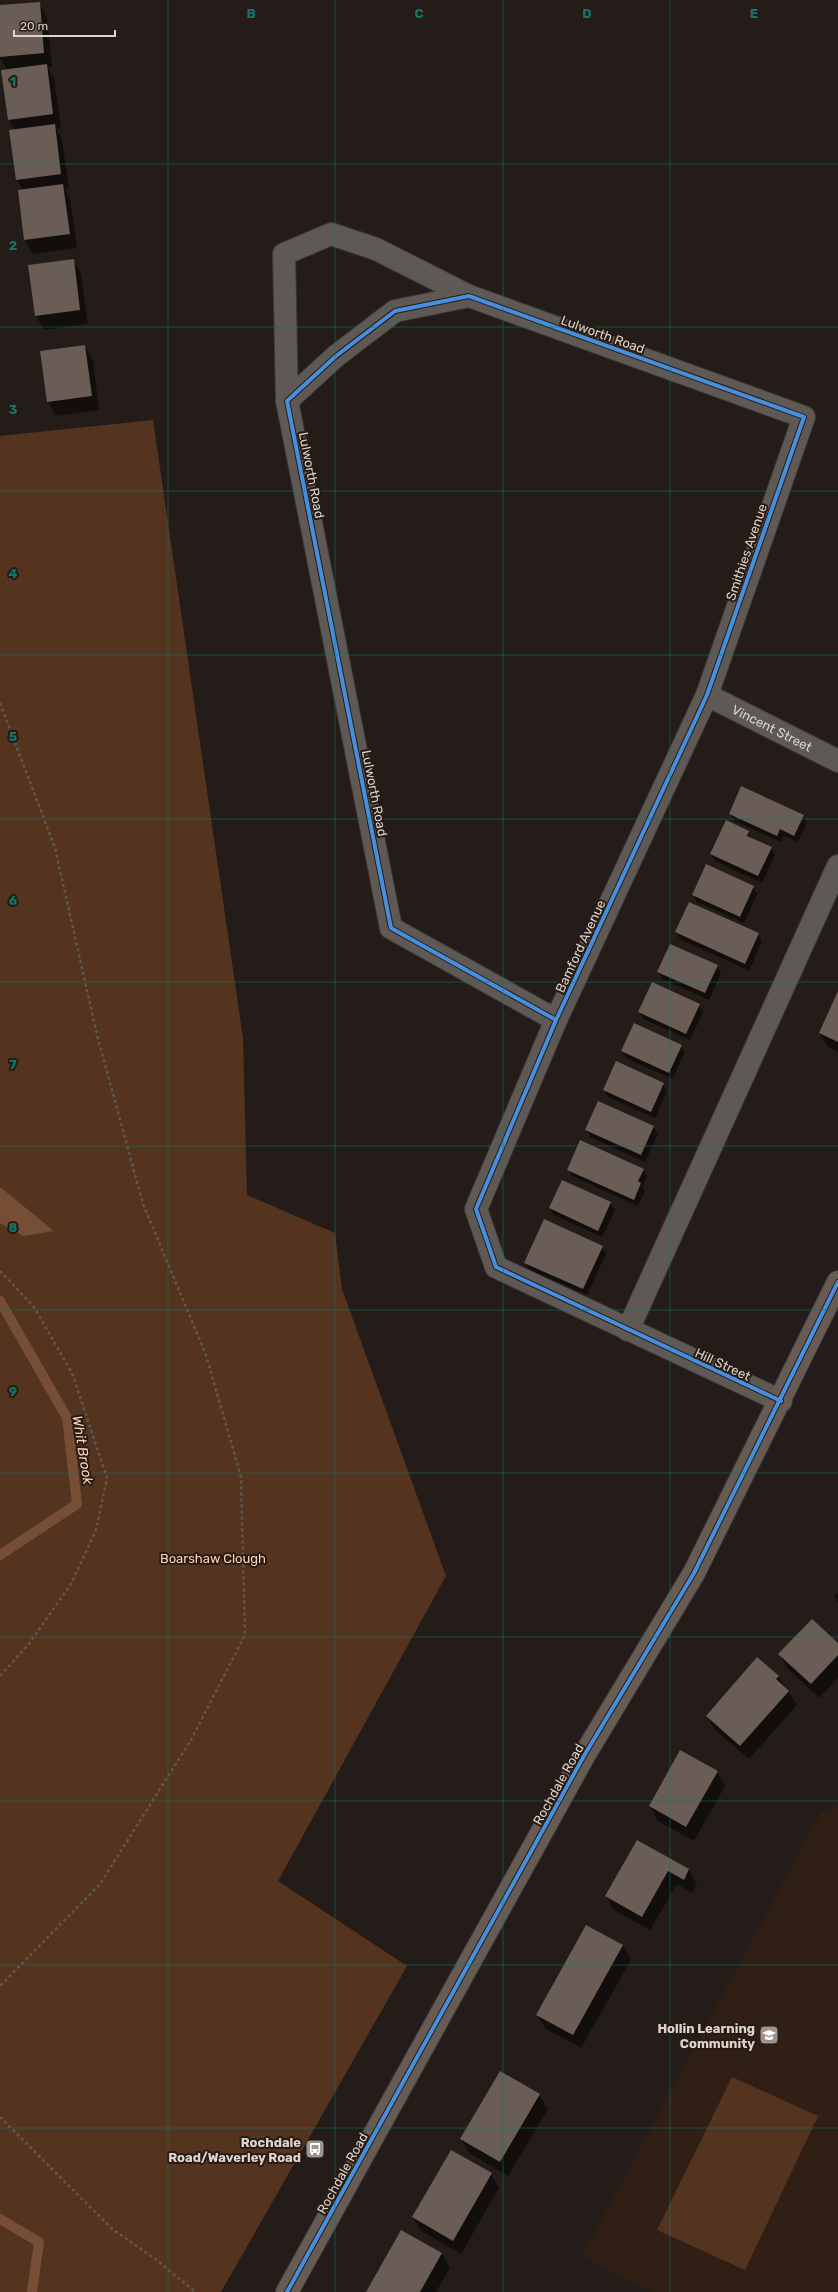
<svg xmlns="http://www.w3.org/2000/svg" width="838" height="2292" viewBox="0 0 838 2292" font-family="Rubik,sans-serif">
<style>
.built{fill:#301f15}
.green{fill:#54341f}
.water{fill:#754e35}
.shadow{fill:#0007}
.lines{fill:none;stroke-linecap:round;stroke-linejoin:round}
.stream{stroke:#754e35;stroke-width:10}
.building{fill:#695d56}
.minor-casing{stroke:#3e3835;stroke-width:24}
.major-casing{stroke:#3e3835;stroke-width:24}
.path{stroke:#5e5854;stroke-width:2.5;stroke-dasharray:3 3;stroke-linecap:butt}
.minor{stroke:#5f5955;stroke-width:22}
.major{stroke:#665c54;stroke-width:22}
.cycleway-casing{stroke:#281b13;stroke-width:6}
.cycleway{stroke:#468fdf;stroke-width:4}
.grid{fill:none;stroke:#0f766e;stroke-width:1;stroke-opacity:0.55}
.labels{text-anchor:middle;stroke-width:4;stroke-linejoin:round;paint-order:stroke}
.street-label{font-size:13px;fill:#ddd4ce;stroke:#281b13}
.park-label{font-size:13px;fill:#fcd1b7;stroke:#281b13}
.poi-label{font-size:13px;font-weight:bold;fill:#ddd4ce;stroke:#281b13;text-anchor:end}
.water-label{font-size:14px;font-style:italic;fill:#fcd2b8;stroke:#281b13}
.grid-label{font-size:13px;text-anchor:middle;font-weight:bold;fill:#0f766e;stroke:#281b13;stroke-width:4;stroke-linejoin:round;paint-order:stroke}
</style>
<rect width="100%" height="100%" fill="#231c18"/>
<!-- built -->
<path class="built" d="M838,1803V2292H652L641,2288L582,2256L820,1814Z"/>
<!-- green -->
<g class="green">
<path d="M153,420L243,1038L247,1195L335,1233L342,1289L446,1576L278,1881L407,1966L221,2292H0V436Z"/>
<path d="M732,2077L818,2116L745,2270L657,2230Z"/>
</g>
<!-- water -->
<path class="water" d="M0,1187L54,1231L23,1236L0,1223Z"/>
<!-- shadow -->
<g class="shadow">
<path d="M39,3L47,17L52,67H48L54,79L61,128L56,129L62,139L69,188L65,189L70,199L77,248L33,254L25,240L19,191L23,190L17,180L10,131L15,130L9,120L7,70L0,58V6Z"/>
<path d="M73,260L81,274L88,324L44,330L36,316Z"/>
<path d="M85,347L93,361L99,410L56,416L48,402Z"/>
<path d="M730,814L803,816L807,823L798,842L784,835L781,842L734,821Z"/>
<path d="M748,832L752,839L771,848L775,855L762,883L715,861L711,854Z"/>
<path d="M753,887L757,894L744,923L697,902L693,895Z"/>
<path d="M689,903L758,934L762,941L749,971L680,939L676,932Z"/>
<path d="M717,966L721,973L709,1000L662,979L658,972Z"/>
<path d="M838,992V1052L828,1047L820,1033Z"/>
<path d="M699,1005L703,1012L690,1040L643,1019L639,1012Z"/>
<path d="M681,1045L685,1052L672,1079L626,1058L622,1051Z"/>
<path d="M663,1084L667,1091L655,1118L608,1097L604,1090Z"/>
<path d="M654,1127L658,1134L645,1162L590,1137L586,1130Z"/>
<path d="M568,1169L643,1170L647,1177L642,1187L645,1191L638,1206L572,1176Z"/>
<path d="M610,1203L615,1210L602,1237L554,1215L550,1208Z"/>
<path d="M602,1247L606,1254L587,1295L529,1270L525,1263Z"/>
<path d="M838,1593V1602L834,1596Z"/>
<path d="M838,1645V1678L819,1698L788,1669L780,1655Z"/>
<path d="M778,1676L797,1705L749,1759L715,1730L707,1716Z"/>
<path d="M717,1772L725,1786L694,1841L658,1821L650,1806Z"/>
<path d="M637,1841L689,1870L697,1884L692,1893L677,1884L650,1930L614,1910L606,1896Z"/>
<path d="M587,1926L623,1946L631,1960L581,2048L546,2029L537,2015Z"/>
<path d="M539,2095L548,2109L508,2176L469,2153L461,2139Z"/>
<path d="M491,2174L499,2188L461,2254L421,2231L413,2217Z"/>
<path d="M442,2253L450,2268L436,2292H367Z"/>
</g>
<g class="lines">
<!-- stream -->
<g class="stream">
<path d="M0,1301L67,1418L77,1504L0,1555"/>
<path d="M0,2219L39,2242L32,2292"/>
</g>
</g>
<!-- building -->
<g class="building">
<path d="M40,2L44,53L0,57V5Z"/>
<path d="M47,64L53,114L8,120L1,70Z"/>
<path d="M55,124L61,174L16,180L9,130Z"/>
<path d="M63,184L70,234L24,240L18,190Z"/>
<path d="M74,259L80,310L35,316L28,265Z"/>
<path d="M85,345L92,396L47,402L40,351Z"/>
<path d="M741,786L804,815L794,836L780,829L777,836L729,814Z"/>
<path d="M726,820L749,831L747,836L772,847L758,876L710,854Z"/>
<path d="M706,864L754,886L740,917L692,895Z"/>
<path d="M689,902L759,933L745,964L675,932Z"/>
<path d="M670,944L718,965L705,993L657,972Z"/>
<path d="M652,982L700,1004L686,1034L638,1012Z"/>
<path d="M838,991V1042L819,1033Z"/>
<path d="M634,1023L682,1045L669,1073L621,1051Z"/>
<path d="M616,1061L664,1083L651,1112L603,1090Z"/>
<path d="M598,1101L654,1126L641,1155L585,1130Z"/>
<path d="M580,1140L644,1169L638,1181L641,1183L634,1200L567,1170Z"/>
<path d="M562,1180L611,1202L598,1231L549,1208Z"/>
<path d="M544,1219L603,1246L583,1289L524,1263Z"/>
<path d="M812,1619L838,1643V1655L811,1684L778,1654Z"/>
<path d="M757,1657L779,1676L776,1679L789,1691L740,1746L706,1716Z"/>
<path d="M680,1750L718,1771L686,1827L649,1806Z"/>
<path d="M637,1840L689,1869L684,1880L668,1871L642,1917L605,1896Z"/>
<path d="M586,1925L623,1945L573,2035L536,2015Z"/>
<path d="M500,2071L540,2094L500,2162L460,2139Z"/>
<path d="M451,2150L492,2173L453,2241L412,2217Z"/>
<path d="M401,2230L442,2253L420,2292H366Z"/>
</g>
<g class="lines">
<defs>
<g id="minor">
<path d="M287,401L284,254L331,234L376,249L469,296"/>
<path id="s1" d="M707,695L838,761"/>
<path d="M556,1020L391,928L287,401L336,356L395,311L469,296L804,417L707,695L556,1020L476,1209L496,1267L781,1401"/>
<path d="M628,1330L838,866"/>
</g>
<path id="major" d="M287,2292L585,1754L694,1573L838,1282"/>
</defs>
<!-- minor casing -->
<use href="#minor" class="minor-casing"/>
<!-- major casing -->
<use href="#major" class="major-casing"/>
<!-- path -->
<g class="path">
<path d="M0,703L55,848L97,1035L143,1204L206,1355L241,1477L245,1635L191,1740L100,1884L0,1986"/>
<path d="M0,1271L34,1307L72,1373L107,1478L96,1530L71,1584L28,1645L0,1676"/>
<path d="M0,2117L111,2228L158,2261L195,2292"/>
</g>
<!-- minor -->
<use href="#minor" class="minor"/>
<!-- major -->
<use href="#major" class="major"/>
<defs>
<g id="cycleway">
<path d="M556,1020L391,928L287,401L336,356L395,311L469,296L804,417L707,695L556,1020L476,1209L496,1267L781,1401"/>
<path d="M287,2292L585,1754L694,1573L838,1282"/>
</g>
</defs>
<!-- cycleway casing -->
<use href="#cycleway" class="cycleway-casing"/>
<!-- cycleway -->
<use href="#cycleway" class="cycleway"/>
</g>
<!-- grid -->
<path class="grid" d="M168,0V2292M335,0V2292M503,0V2292M670,0V2292M0,164H838M0,327H838M0,491H838M0,655H838M0,819H838M0,982H838M0,1146H838M0,1310H838M0,1473H838M0,1637H838M0,1801H838M0,1965H838M0,2128H838"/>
<!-- icons -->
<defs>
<symbol id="school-square" viewBox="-11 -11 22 22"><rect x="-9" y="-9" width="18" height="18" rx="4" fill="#9c948e" stroke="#281b13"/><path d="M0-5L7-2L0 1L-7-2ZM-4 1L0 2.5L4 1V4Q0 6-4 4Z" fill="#fff"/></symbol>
<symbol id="bus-square" viewBox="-11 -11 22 22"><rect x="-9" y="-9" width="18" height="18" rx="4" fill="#9c948e" stroke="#281b13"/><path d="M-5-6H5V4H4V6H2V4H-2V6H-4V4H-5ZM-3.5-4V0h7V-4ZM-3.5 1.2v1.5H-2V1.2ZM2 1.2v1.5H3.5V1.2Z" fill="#fff"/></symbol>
</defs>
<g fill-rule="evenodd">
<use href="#school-square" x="758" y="2024" width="22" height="22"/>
<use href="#bus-square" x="304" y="2138" width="22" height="22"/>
</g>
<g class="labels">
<!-- street labels -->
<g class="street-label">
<text transform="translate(603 334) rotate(20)" y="5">Lulworth Road</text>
<text transform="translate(312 475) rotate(79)" y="5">Lulworth Road</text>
<text transform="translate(746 552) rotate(-71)" y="5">Smithies Avenue</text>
<text dy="5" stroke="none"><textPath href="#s1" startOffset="73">Vincent Street</textPath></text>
<text transform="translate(375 793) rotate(79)" y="5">Lulworth Road</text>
<text transform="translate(580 946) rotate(-65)" y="5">Bamford Avenue</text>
<text transform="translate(723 1364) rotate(25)" y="5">Hill Street</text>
<text transform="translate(558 1784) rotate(-61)" y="5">Rochdale Road</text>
<text transform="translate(342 2173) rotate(-61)" y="5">Rochdale Road</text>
</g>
<!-- park labels -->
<g class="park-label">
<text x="213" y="1563">Boarshaw Clough</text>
</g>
<!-- poi labels -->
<g class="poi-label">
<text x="755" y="2033">Hollin Learning<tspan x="755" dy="15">Community</tspan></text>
<text x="301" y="2147">Rochdale<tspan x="301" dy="15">Road/Waverley Road</tspan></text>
</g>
<!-- water labels -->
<g class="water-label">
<text transform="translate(83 1450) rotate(81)" y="5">Whit Brook</text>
</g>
</g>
<g class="grid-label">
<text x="251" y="18">B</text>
<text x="419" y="18">C</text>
<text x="587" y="18">D</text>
<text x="754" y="18">E</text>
<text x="13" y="86">1</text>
<text x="13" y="250">2</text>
<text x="13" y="414">3</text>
<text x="13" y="578">4</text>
<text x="13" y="741">5</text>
<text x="13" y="905">6</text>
<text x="13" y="1069">7</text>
<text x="13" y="1232">8</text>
<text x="13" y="1396">9</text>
</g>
<!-- scale -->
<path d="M14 30v6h101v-6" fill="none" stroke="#ddd4ce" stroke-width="2"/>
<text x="20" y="30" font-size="12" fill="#ddd4ce" stroke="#281b13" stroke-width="3" paint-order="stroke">20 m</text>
</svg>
